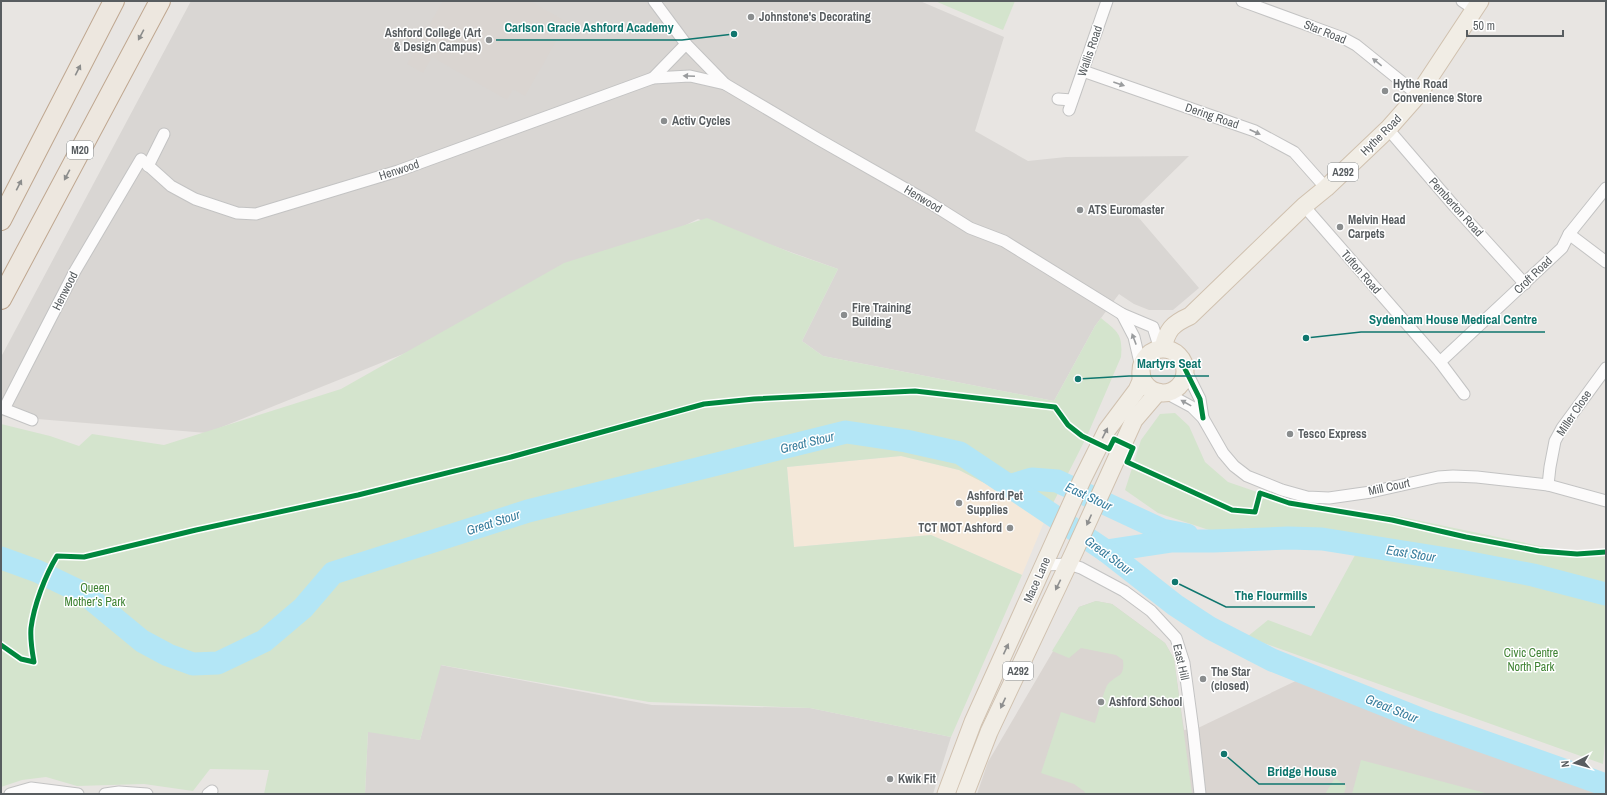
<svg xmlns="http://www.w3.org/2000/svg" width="1607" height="795" viewBox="0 0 1607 795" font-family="'Archivo Narrow',sans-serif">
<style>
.commercial{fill:#f4e8d9}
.industrial{fill:#d9d6d3}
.education{fill:#dad5d1}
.green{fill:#d4e4cd}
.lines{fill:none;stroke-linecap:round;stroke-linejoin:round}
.river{stroke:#b3e6f6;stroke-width:23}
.minor-casing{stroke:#c3c3c3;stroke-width:13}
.primary-casing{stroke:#d0c1af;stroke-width:19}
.motorway-casing{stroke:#bfa790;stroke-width:22}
.minor{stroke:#fcfbfb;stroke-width:11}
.primary{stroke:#f1ede5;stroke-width:17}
.motorway{stroke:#ede7df;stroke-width:20}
.cycleway-casing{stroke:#fff;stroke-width:8}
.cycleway{stroke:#00873e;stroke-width:5}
.oneway{fill:#8c8d8c}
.oneway2{fill:#9a9c9e}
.oneway3{fill:#8e8f8f}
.poi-dot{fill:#8a8d8e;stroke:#fff;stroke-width:1.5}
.labels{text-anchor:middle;stroke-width:3;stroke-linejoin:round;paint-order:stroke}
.shield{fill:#fff;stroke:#8a8e90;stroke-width:1}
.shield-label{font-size:11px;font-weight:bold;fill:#585d60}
.poi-label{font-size:12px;font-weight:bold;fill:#585d60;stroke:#fff;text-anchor:start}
.street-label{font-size:12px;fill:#585d60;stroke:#fff}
.park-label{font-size:12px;fill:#408334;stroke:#fff}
.water-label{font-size:13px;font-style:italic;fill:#377d9d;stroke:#fff}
.leader{fill:none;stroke:#0f766e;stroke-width:1.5}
.callout-dot{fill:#0f766e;stroke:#fff;stroke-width:1.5}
.callout-label{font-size:13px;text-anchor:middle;font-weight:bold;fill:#0f766e;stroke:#fff;stroke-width:3;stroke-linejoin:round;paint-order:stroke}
</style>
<rect width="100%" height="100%" fill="#e8e5e2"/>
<!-- commercial -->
<path class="commercial" d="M901,456L959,470L1047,515L1022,575L931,535L794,547L787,467Z"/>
<!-- industrial -->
<g class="industrial">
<path d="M191,1H920L1004,37L975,131L1028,161L1066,157L1189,156L1133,211L1199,288L1173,310H1149L1134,304L1119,294L1095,326L1054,401L823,356L802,341L838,269L698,219L515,309L207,433L1,416V357Z"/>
<path d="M440,665L652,705L810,708L951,737L933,794H365L368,731L420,740Z"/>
</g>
<!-- education -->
<g class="education">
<path d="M443,1H530L567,22L525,96L513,89L507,100L432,57L423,73L407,64Z"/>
<path d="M1096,601L1112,604L1165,643L1174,659L1184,730L1198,728L1304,677L1606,785V794H977L988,762L1079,607Z"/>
</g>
<!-- green -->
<g class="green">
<path d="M935,1H1015L1003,30Z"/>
<path d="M707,218L792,253L838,269L802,341L823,356L1054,401L1095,326L1101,318C1118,332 1123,334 1121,357L1087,436L1047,515L959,470L901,456L787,467L794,547L931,535L1022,575L951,737L810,708L649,702L441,665L420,740L368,732L365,794H264L269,770L210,769L193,791L144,784L77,786L46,777L22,780L1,787V424L50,436L79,446L92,434L164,445L341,389L564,263Z"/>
<path d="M1175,413L1189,426L1205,462L1228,482L1260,493L1272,500L1312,508L1387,514L1564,551L1590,555L1606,556V594L1472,560L1340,536L1248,528L1215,532L1158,513L1125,490L1141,440L1160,414Z"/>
<path d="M1360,546L1606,600V731L1603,764L1247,637L1268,620L1311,636Z"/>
<path d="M1096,601L1112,604L1165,643L1174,659L1192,794H1084L1085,792L1074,784L1041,773L1061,712L1095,723C1098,715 1104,689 1108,684C1117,674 1125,678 1123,660L1116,655L1081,648L1069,658L1052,651L1079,607Z"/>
<path d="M1361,760L1489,794H1352Z"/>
<path d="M1335,778L1346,786L1344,794H1325Z"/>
</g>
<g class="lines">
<!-- river -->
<g class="river">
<path d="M1009,486L1032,479L1057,481L1162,530L1187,535"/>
<path d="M1106,551L1172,541H1213L1288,538L1322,539L1460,561L1533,575L1606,594"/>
<path d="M1,558L37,571L85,594L142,641L168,655L193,664L218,663L264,641L303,608L333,573L528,511L846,432L906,441L960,453L1106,551L1175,605L1210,628L1272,660L1425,721L1606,785"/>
</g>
<defs>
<g id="minor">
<path d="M654,1L686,44L725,84L818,139L927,201L970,228L1004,241L1122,314L1153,327L1160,349"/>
<path d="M1242,1L1343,38L1356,45L1418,95"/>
<path d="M1462,1L1474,9"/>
<path d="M1083,71L1255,131L1294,152L1326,188"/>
<path d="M653,78L686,44"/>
<path d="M1058,99L1072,100"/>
<path d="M1069,110L1107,1"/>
<path d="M1388,129L1455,207L1525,284"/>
<path d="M148,166L164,134"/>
<path d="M1304,206L1440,362L1464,394"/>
<path d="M1569,234L1606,262"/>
<path d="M1122,314L1134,337L1141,367"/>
<path d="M1440,362L1562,248L1569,234L1606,188"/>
<path d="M1185,369L1200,399L1203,418"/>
<path d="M1166,393L1192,407L1203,418L1223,453L1234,466L1247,476L1282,490L1307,497L1329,498L1371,492L1438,477L1453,476L1477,477L1548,485L1606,501"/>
<path d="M32,420L4,409L75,271L141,159L171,186L195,199L237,213L256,214L398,171L653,78L690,76L725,84"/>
<path d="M1548,485L1550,467L1555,441L1562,428L1606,368"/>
<path d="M1043,565L1069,564L1081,568L1124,591L1151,611L1176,638L1184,663L1193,730L1200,794"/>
<path d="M10,794L31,788L78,794"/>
<path d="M105,794L119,792L147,794"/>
<path d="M208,794L212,791"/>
</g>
<g id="primary">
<path d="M1163,348C1167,330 1172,324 1190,316L1304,206L1326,188L1388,129L1418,95L1480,1"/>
<circle cx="1163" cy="371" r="22"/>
<path d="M946,794L973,722L1082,480L1107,430L1137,390L1141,381V373"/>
<path d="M965,794L989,732L1075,550L1134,420L1158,392"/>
</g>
<g id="motorway">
<path d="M1,220L114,1"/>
<path d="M1,299L160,1"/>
</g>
</defs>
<!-- minor casing -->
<use href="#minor" class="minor-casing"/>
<!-- primary casing -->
<use href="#primary" class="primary-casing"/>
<!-- motorway casing -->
<use href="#motorway" class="motorway-casing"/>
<!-- minor -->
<use href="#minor" class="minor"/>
<!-- primary -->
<use href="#primary" class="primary"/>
<!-- motorway -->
<use href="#motorway" class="motorway"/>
<defs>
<g id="cycleway">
<path d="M1185,369L1200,399L1203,418"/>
<path d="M1,645L21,659L34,662C32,651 30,640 31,628C34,605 45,576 57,556L84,557L196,530L358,495L511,457L704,404L754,399L915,391L1055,407L1068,425L1082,436L1109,449L1114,439L1133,448L1127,462L1232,510L1255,512L1260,493L1289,503L1392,520L1466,537L1539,551L1577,554L1606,552"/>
</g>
</defs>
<!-- cycleway casing -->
<use href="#cycleway" class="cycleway-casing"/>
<!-- cycleway -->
<use href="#cycleway" class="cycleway"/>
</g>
<!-- one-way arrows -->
<defs><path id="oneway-solid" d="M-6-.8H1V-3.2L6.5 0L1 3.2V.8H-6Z"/></defs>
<g class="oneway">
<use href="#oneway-solid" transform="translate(141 35) rotate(118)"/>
<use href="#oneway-solid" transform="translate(78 70) rotate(-63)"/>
<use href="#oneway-solid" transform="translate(67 175) rotate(118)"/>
<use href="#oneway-solid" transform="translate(19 185) rotate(-63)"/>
</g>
<g class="oneway2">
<use href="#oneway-solid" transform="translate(1377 62) rotate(-141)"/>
<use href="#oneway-solid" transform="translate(689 76) rotate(-177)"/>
<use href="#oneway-solid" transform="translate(1119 84) rotate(19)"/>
<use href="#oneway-solid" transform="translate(1255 132) rotate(24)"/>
<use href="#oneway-solid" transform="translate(1134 339) rotate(-111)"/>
<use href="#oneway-solid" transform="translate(1186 403) rotate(-151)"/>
</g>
<g class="oneway3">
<use href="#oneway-solid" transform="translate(1105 433) rotate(-63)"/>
<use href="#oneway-solid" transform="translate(1089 520) rotate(114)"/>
<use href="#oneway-solid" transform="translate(1058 585) rotate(116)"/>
<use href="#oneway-solid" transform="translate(1006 649) rotate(-65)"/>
<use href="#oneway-solid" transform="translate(1003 703) rotate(115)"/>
</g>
<!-- markers -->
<g class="poi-dot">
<circle cx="751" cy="17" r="4"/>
<circle cx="489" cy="40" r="4"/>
<circle cx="1385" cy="91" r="4"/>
<circle cx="664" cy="121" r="4"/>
<circle cx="1080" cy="210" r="4"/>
<circle cx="1340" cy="227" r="4"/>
<circle cx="844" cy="315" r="4"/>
<circle cx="1290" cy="434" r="4"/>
<circle cx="959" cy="503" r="4"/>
<circle cx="1010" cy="528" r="4"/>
<circle cx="1203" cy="679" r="4"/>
<circle cx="1101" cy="702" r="4"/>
<circle cx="890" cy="779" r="4"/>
</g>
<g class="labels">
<!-- shield labels -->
<g class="shield">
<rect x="67" y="141" width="26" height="18" rx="3"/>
<rect x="1328" y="163" width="30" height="18" rx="3"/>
<rect x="1003" y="662" width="30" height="18" rx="3"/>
</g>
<g class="shield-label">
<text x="80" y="154">M20</text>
<text x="1343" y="176">A292</text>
<text x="1018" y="675">A292</text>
</g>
<!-- poi labels -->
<g class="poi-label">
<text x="759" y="21">Johnstone's Decorating</text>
<text x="481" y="37" text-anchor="end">Ashford College (Art<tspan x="481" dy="14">&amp; Design Campus)</tspan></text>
<text x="1393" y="88">Hythe Road<tspan x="1393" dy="14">Convenience Store</tspan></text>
<text x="672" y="125">Activ Cycles</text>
<text x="1088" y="214">ATS Euromaster</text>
<text x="1348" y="224">Melvin Head<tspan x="1348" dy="14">Carpets</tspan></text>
<text x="852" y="312">Fire Training<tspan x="852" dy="14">Building</tspan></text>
<text x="1298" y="438">Tesco Express</text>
<text x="967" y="500">Ashford Pet<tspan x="967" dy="14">Supplies</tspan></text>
<text x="1002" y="532" text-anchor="end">TCT MOT Ashford</text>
<text x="1211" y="676">The Star<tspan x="1211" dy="14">(closed)</tspan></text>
<text x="1109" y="706">Ashford School</text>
<text x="898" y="783">Kwik Fit</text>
</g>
<!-- street labels -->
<g class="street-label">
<text transform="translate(1325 32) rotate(22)" y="4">Star Road</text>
<text transform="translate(1090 51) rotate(-71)" y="4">Wallis Road</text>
<text transform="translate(1212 116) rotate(19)" y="4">Dering Road</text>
<text transform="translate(1381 135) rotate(-45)" y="4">Hythe Road</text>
<text transform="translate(399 170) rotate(-18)" y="4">Henwood</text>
<text transform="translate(923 199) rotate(31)" y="4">Henwood</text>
<text transform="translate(1456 207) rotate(48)" y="4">Pemberton Road</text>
<text transform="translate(1361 272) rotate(49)" y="4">Tufton Road</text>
<text transform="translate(1533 275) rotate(-44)" y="4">Croft Road</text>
<text transform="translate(65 291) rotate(-63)" y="4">Henwood</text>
<text transform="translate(1574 413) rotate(-56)" y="4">Miller Close</text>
<text transform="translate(1389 487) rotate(-12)" y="4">Mill Court</text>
<text transform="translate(1037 580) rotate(-66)" y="4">Mace Lane</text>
<text transform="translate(1181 662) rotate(77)" y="4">East Hill</text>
</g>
<!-- park labels -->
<g class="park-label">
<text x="95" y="592">Queen<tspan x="95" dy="14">Mother’s Park</tspan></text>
<text x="1531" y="657">Civic Centre<tspan x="1531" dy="14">North Park</tspan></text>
</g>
<!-- water labels -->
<g class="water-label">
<text transform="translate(807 442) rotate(-14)" y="5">Great Stour</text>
<text transform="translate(1089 496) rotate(25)" y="5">East Stour</text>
<text transform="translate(493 522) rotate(-18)" y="5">Great Stour</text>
<text transform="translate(1411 553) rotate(9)" y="5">East Stour</text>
<text transform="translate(1109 555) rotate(36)" y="5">Great Stour</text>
<text transform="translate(1392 708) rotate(22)" y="5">Great Stour</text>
</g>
</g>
<!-- callouts -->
<path class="leader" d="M734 34L682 40H496M1306 338L1361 332H1545M1078 379L1129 376H1209M1175 582L1226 607H1315M1224 754L1259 784H1345"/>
<g class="callout-dot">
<circle cx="734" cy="34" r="4"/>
<circle cx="1306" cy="338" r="4"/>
<circle cx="1078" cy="379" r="4"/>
<circle cx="1175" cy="582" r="4"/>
<circle cx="1224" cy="754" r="4"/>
</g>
<g class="callout-label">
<text x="589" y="32">Carlson Gracie Ashford Academy</text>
<text x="1453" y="324">Sydenham House Medical Centre</text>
<text x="1169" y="368">Martyrs Seat</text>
<text x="1271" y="600">The Flourmills</text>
<text x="1302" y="776">Bridge House</text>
</g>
<!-- border -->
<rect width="1607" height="795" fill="none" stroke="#585d60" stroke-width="4"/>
<!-- north arrow -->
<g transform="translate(1575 763) rotate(264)" stroke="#ffffff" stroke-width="3" paint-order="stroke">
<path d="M0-3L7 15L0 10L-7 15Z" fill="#585d60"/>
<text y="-6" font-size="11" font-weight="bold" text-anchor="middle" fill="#585d60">N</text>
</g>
<!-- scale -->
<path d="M1467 30v6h96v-6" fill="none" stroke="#585d60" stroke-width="2"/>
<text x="1473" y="30" font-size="12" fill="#585d60" stroke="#ffffff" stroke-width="3" paint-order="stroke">50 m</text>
</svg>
